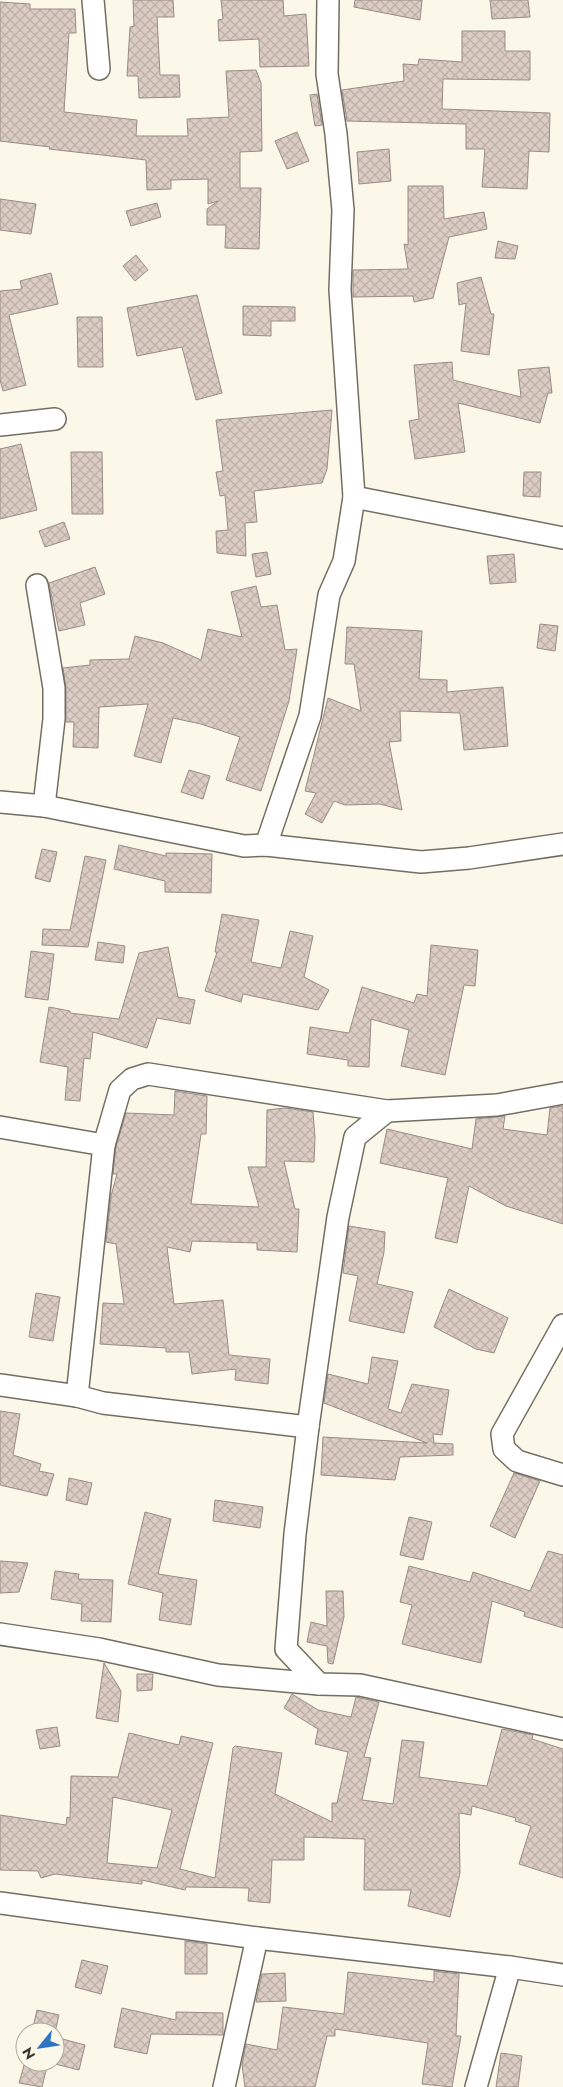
<svg xmlns="http://www.w3.org/2000/svg" width="563" height="2087" viewBox="0 0 563 2087" font-family="Jost,sans-serif">
<style>
.building{fill:url(#building-cross-hatch);stroke:#9a8c85;fill-rule:evenodd}
.lines{fill:none;stroke-linecap:round;stroke-linejoin:round}
.minor-casing{stroke:#726e61;stroke-width:24}
.minor{stroke:#fff;stroke-width:21}
</style>
<defs>
<pattern id="building-cross-hatch" width="8" height="8" patternUnits="userSpaceOnUse" patternTransform="scale(1.25)"><rect width="8" height="8" fill="#dbccc4"/><path d="M0 0l8 8M0 8l8-8" fill="none" stroke="#bdb0a9"/></pattern>
</defs>
<rect width="100%" height="100%" fill="#fcf8e9"/>
<!-- building -->
<g class="building">
<path d="M133,0H173L174,17H157L160,75H179L180,97L139,98L138,76H127L130,27L134,26Z"/>
<path d="M221,0H283L284,16L306,14L309,66L260,67L259,39L219,41L218,20L223,19Z"/>
<path d="M355,0H422L420,20L354,7Z"/>
<path d="M490,0H528L530,17L492,19Z"/>
<path d="M0,2L30,4V9H75L76,33H69L64,112L137,120L136,136H188L187,119L229,117L226,71L256,70L261,83L262,151L240,152V188H261L259,249L225,248L226,225H207V209L218,201L208,204V179L171,180V189L147,190L146,160L49,149L50,147L0,141Z"/>
<path d="M462,31H505V51H530V80L443,79L442,109L550,113L549,152L529,151L527,189L482,187L485,149H466V124L347,121L342,90L404,81L403,64L418,65L419,59L462,62Z"/>
<path d="M317,94L322,125L315,126L310,95Z"/>
<path d="M297,132L309,161L287,169L275,141Z"/>
<path d="M389,149L391,181L359,184L357,152Z"/>
<path d="M408,186H443L444,219L484,212L487,229L449,237L433,298L414,302L413,296L353,297V270L408,269L404,244L408,245Z"/>
<path d="M0,199L36,204L31,234L0,230Z"/>
<path d="M157,203L161,217L131,226L126,211Z"/>
<path d="M498,241L518,246L515,259L495,258Z"/>
<path d="M136,255L148,270L135,281L123,266Z"/>
<path d="M51,273L58,304L9,315L26,385L3,391L0,380V291L22,289L20,281Z"/>
<path d="M481,277L491,314H494L489,355L461,351L466,303L459,305L457,283Z"/>
<path d="M197,295L222,393L196,400L182,347L137,356L127,308Z"/>
<path d="M243,306L295,307V321H271V336L243,335Z"/>
<path d="M77,317H102L103,367H78Z"/>
<path d="M452,362L453,380L521,397L518,370L549,367L552,393H548L540,423L458,403L465,452L415,459L409,421L419,419L414,365Z"/>
<path d="M332,410L327,469L322,483L254,491L257,522L245,523L246,556L217,553L216,531L228,530L225,495L220,496L216,472L223,471L216,420Z"/>
<path d="M21,444L37,510L0,519V449Z"/>
<path d="M71,452H102L103,514H72Z"/>
<path d="M524,472H541L540,497L523,496Z"/>
<path d="M64,522L70,539L45,547L39,531Z"/>
<path d="M267,552L271,574L256,577L252,554Z"/>
<path d="M514,554L516,582L490,584L487,556Z"/>
<path d="M95,567L105,594L80,603L85,625L59,631L49,583Z"/>
<path d="M256,586L261,607L277,605L285,650L297,649L289,701L261,791L226,780L240,737L201,724L173,718L161,763L134,756L148,704L99,707L98,748L73,747L74,722H66V688L63,668L90,665V660L129,659L135,636L163,643L201,660L208,629L242,637L231,592Z"/>
<path d="M540,624L558,626L555,651L537,648Z"/>
<path d="M347,627L422,631L419,679L447,680V692L503,687L508,746L464,750L460,713L400,711L401,741L389,742L402,810L380,804L345,805L334,801L322,823L305,814L316,793L305,791L328,698L361,711L354,664H345Z"/>
<path d="M189,770L210,776L203,799L181,792Z"/>
<path d="M119,845L166,856V853L212,854L211,893L165,892V881L114,869Z"/>
<path d="M42,849L57,852L50,882L35,878Z"/>
<path d="M85,856L106,860L88,947L42,945L43,929L70,930Z"/>
<path d="M222,914L259,920L251,962L281,968L290,931L313,936L304,977L329,990L318,1010L243,994L241,1002L205,991L217,952H215Z"/>
<path d="M98,942L125,946L123,963L95,960Z"/>
<path d="M431,945L478,950L475,986L464,985L445,1075L401,1066L409,1030L371,1019L369,1067L348,1066V1060L307,1054L310,1027L349,1033L362,987L414,1003L417,994L427,996Z"/>
<path d="M168,947L178,997L195,1000L190,1024L157,1018L147,1048L93,1032L90,1059L84,1058L80,1101L65,1100L68,1067L40,1062L49,1007L70,1011V1013L119,1019L139,953Z"/>
<path d="M31,951L54,954L48,1000L25,997Z"/>
<path d="M175,1091L207,1096L206,1134H201L191,1204L259,1207L248,1167H266L267,1110L285,1108L313,1112L315,1137L314,1162L284,1161L295,1209H299L297,1252L257,1250V1243L192,1241L190,1252L167,1247L174,1304L223,1300L229,1355L270,1359L268,1384L235,1380L236,1369L192,1374L189,1352H166V1348L100,1344L103,1303L124,1304L116,1244L106,1242L111,1196L117,1174H113L116,1147L126,1113L174,1115Z"/>
<path d="M563,1106V1224L506,1206L469,1186L457,1243L435,1238L448,1178L380,1163L387,1129L472,1149L476,1119L505,1116L503,1129L547,1135L550,1108Z"/>
<path d="M349,1226L385,1232L384,1252L377,1284L413,1292L404,1333L349,1321L358,1276L343,1273Z"/>
<path d="M449,1289L508,1318L494,1353L476,1349L434,1327Z"/>
<path d="M36,1293L60,1297L53,1341L29,1337Z"/>
<path d="M372,1357L398,1361L388,1409L401,1413L412,1384L449,1390L442,1435L433,1434L434,1443L453,1444V1455L400,1457L395,1480L321,1475L323,1437L427,1443L324,1403L328,1374L368,1384Z"/>
<path d="M0,1411L20,1414L13,1455L41,1464L39,1471L54,1474L47,1496L0,1485Z"/>
<path d="M514,1473L540,1481L515,1538L490,1526Z"/>
<path d="M69,1478L92,1483L87,1505L66,1500Z"/>
<path d="M215,1500L263,1507L260,1528L213,1521Z"/>
<path d="M145,1512L171,1519L158,1574L197,1580L191,1625L159,1620L163,1593L128,1584Z"/>
<path d="M409,1517L432,1522L423,1560L400,1555Z"/>
<path d="M548,1551L563,1555V1628L524,1616L525,1612L492,1601L481,1663L402,1644L412,1605L400,1602L409,1566L470,1582L473,1572L530,1591Z"/>
<path d="M0,1561L28,1563L19,1592L0,1593Z"/>
<path d="M55,1571L79,1574L78,1579L113,1580L111,1622L81,1621L82,1604L51,1599Z"/>
<path d="M326,1591H343L344,1617L333,1664L328,1663L327,1646L307,1642L311,1622L327,1626Z"/>
<path d="M104,1663L121,1691L118,1722L96,1718Z"/>
<path d="M137,1674H153L152,1690L137,1691Z"/>
<path d="M292,1694L318,1710L351,1717L356,1697L379,1702L364,1757L371,1758L362,1800L393,1804L402,1740L424,1742L419,1777L487,1786L502,1729L533,1735L532,1739L563,1749V1878L519,1864L531,1826L515,1821L516,1818L472,1806L471,1815L459,1813L460,1873L450,1917L408,1906L411,1890H364L365,1839L304,1837V1860H272L270,1903L248,1901L249,1888L186,1887L185,1890L142,1880V1884L55,1874L41,1878L38,1871L0,1870V1815L66,1825L67,1817L70,1818L71,1776L118,1777L129,1733L179,1745L181,1736L213,1743L180,1869L215,1878L233,1748L235,1746L282,1753L275,1794L332,1822V1803H337L348,1752L315,1744L318,1729L284,1708ZM113,1797L172,1810L157,1868L107,1863Z"/>
<path d="M57,1727L60,1746L40,1749L36,1730Z"/>
<path d="M185,1941L207,1944V1974H185Z"/>
<path d="M82,1960L108,1966L101,1994L75,1987Z"/>
<path d="M434,1971L459,1974L456,2036H461L452,2087L422,2084L428,2043L335,2029V2036H327L315,2087H245L242,2065L246,2044L277,2050L283,2007L344,2014L348,1972L434,1982Z"/>
<path d="M285,1973L286,2001L256,2002L262,1974Z"/>
<path d="M122,2008L176,2020V2012L223,2013V2035L151,2034L147,2054L114,2047Z"/>
<path d="M37,2010L59,2015L55,2032H32Z"/>
<path d="M55,2037L85,2045L79,2070L55,2064Z"/>
<path d="M501,2053L522,2056L518,2087H496Z"/>
<path d="M25,2062H48L42,2087L19,2083Z"/>
</g>
<g class="lines">
<defs>
<g id="minor">
<path d="M93,0L99,69"/>
<path d="M0,425L55,419"/>
<path d="M354,497L563,538"/>
<path d="M37,585L54,688V719L44,806"/>
<path d="M0,802L44,806L244,846L266,845L421,862L469,858L563,844"/>
<path d="M266,845L310,716L329,595L344,561L354,497L340,290L343,210L336,134L327,74L328,0"/>
<path d="M0,1127L104,1145"/>
<path d="M563,1325L502,1434L504,1449L517,1461L563,1475"/>
<path d="M0,1385L77,1396L103,1403L308,1427"/>
<path d="M77,1396L104,1145L120,1090L132,1079L148,1074L387,1111L497,1105L563,1093"/>
<path d="M0,1634L99,1649L218,1675L319,1684L360,1685L563,1729"/>
<path d="M319,1684L286,1649L295,1534L308,1427L338,1217L355,1137L387,1111"/>
<path d="M0,1903L257,1938L510,1967L563,1975"/>
<path d="M224,2087L257,1938"/>
<path d="M476,2087L510,1967"/>
</g>
</defs>
<!-- minor casing -->
<use href="#minor" class="minor-casing"/>
<!-- minor -->
<use href="#minor" class="minor"/>
</g>
<!-- north arrow -->
<g transform="translate(40 2047) rotate(240)"><circle r="24" fill="#fcf8e9" stroke="#adaa9f"/>
<path d="M0-4L9 19L0 12L-9 19Z" fill="#2d74c4"/>
<text y="-8" font-size="14" font-weight="bold" text-anchor="middle" fill="#373530">N</text>
</g>
</svg>
